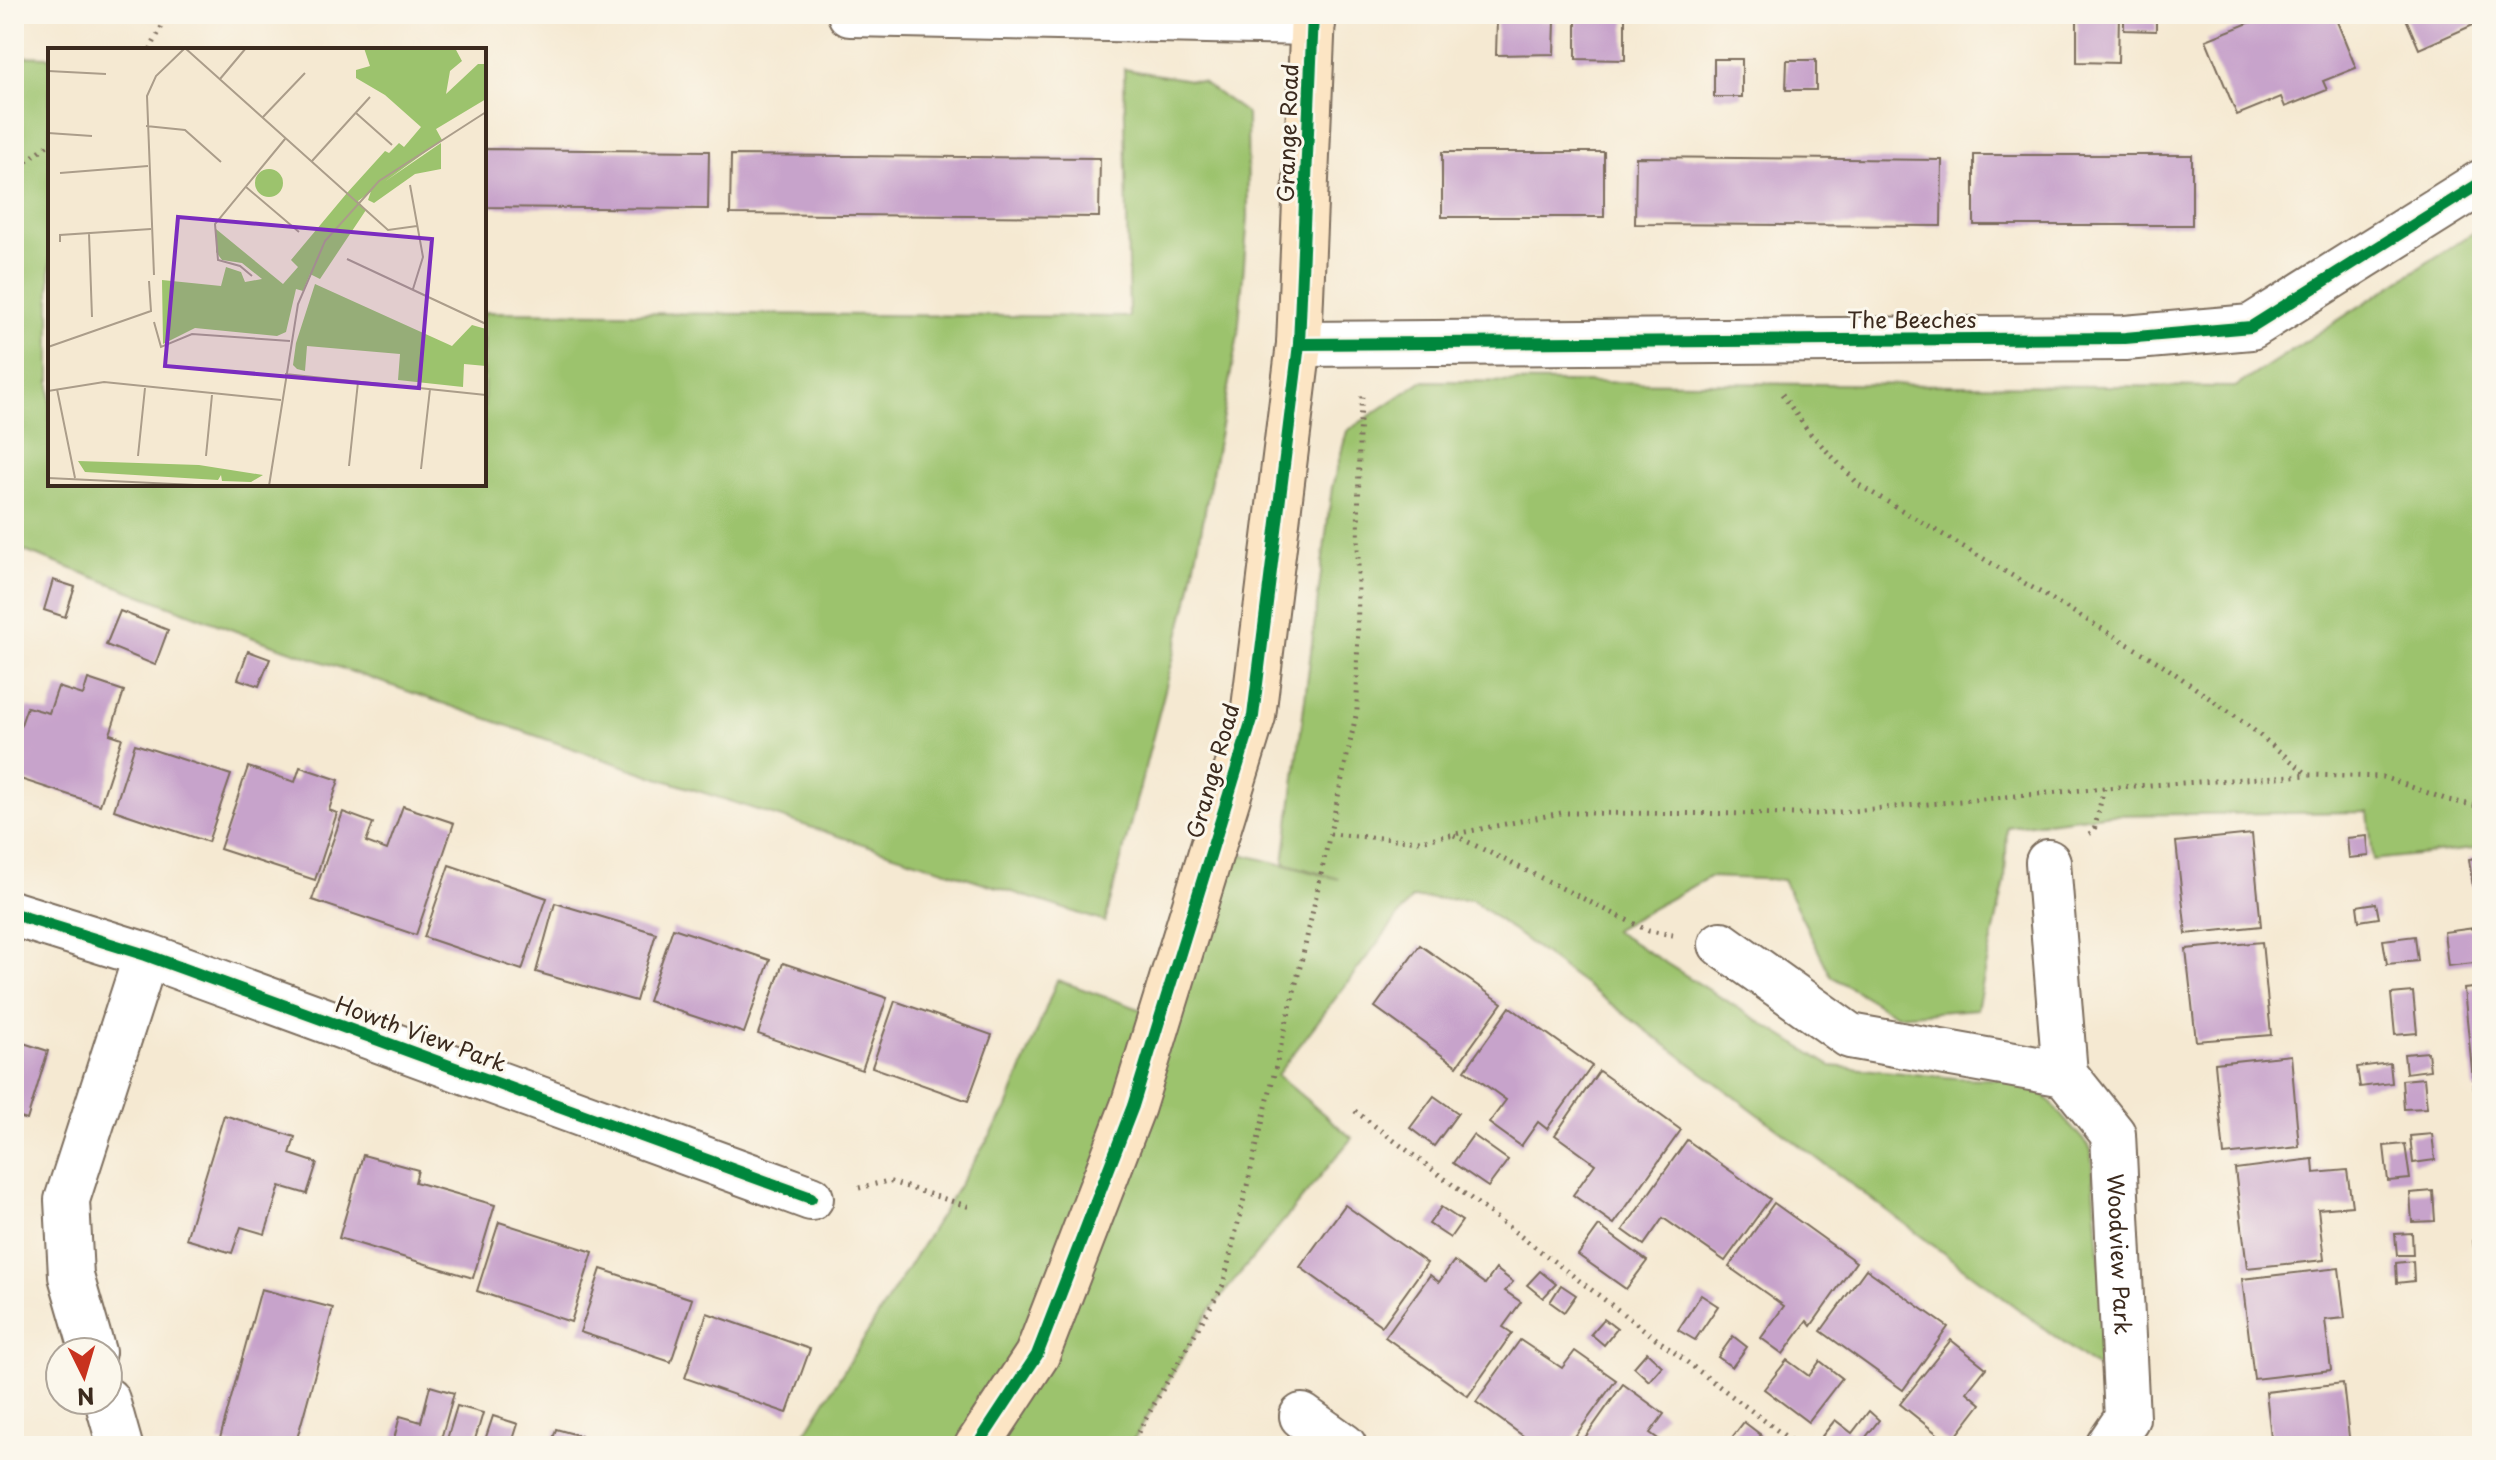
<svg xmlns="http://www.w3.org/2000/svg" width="2496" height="1460" viewBox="0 0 2496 1460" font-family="'Playpen Sans',sans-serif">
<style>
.green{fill:#9cc36d;stroke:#6c7646;stroke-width:2}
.building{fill:#c7a3cb}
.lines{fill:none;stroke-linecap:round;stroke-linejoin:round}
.minor-casing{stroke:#7c6d5d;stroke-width:48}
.secondary-casing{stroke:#7c6d5d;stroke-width:48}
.path{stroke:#7c6d5d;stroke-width:5;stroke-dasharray:2 6;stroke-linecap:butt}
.minor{stroke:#fff;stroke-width:44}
.secondary{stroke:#fce5c4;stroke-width:44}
.cycleway-casing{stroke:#fbf7ec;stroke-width:17}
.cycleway{stroke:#00873e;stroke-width:12}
.labels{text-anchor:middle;stroke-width:6;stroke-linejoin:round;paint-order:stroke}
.street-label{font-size:22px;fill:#3b2a1e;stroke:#fbf7ec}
.inset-road{fill:none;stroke:#ab9d8a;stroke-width:2}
.view{fill:#7b2cbf;fill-opacity:0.15;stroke:#7b2cbf;stroke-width:4}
.inset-edge{fill:none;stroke:#3b2a1e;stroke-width:4}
</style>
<rect width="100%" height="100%" fill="#fbf7ec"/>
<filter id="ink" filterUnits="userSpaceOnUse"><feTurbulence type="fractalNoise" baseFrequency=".0125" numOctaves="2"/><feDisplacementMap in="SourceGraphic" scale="16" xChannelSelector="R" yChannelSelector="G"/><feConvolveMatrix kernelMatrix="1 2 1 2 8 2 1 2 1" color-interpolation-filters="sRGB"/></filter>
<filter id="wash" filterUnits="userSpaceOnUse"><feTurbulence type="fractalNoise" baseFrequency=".006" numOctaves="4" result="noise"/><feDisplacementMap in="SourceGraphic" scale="32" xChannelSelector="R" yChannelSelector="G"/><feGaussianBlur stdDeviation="1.8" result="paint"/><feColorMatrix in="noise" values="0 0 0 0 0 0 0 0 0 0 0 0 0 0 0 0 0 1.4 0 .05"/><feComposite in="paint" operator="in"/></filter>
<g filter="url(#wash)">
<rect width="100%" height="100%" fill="#f5e9d2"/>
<!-- green -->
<g class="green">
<path d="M14,56L50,57V484H484V312L1129,317L1124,69L1202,82L1247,114L1248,217L1238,335L1188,601L1105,922L661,779L254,638L14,547Z"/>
<path d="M2482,227V848L2373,860L2368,812L2103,815L2007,827L2005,881L1977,1009L1896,1015L1831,976L1783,880L1709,877L1613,930L1831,1066L1956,1078L2031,1080L2091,1149L2109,1377L1472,900L1412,898L1277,1075L1352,1138L1210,1310L1130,1446H978L1214,847L1339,879L1284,863L1332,487L1347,431L1422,381L2235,387Z"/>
<path d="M1057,980L1160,1016L976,1446H797L1006,1110Z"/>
</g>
<g id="blocks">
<!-- building -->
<g class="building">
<path d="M1576,14H1625V60L1576,59Z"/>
<path d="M2077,14H2119L2118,63L2077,62Z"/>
<path d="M2124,14H2156V31L2124,30Z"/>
<path d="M2271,14H2334L2356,68L2323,81L2327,90L2285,107L2281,97L2237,115L2206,40Z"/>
<path d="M2404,14H2482V21L2419,49Z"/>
<path d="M1497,20L1555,21L1554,54L1496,55Z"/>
<rect x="1714" y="59" width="28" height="38"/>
<path d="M1787,60H1816V90H1786Z"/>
<path d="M484,149L709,151L708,209L484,207Z"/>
<rect x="1442" y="152" width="162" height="65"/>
<path d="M731,155L1100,158L1099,217L730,214Z"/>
<rect x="1974" y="155" width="218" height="70"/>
<path d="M1636,157L1942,160L1941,226L1635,224Z"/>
<path d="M53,580L75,587L65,617L44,610Z"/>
<path d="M120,611L168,630L155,665L106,645Z"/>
<path d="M248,651L270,659L259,686L238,679Z"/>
<path d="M88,679L124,691L110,734L122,738L100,805L14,777V745L27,707L49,713L58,687L83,695Z"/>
<path d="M135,744L231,775L208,842L114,810Z"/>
<path d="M248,767L295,782L300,767L339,780L329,810L337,813L315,880L220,849Z"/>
<path d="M403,806L454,823L416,935L312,900L343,812L373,823L366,842L387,850Z"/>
<path d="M2252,834L2261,926L2186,934L2176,842Z"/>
<path d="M2367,836L2369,856L2349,858L2347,838Z"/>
<path d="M2482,857V886L2473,887L2469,859Z"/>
<path d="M449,865L547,898L522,970L424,937Z"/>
<path d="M555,903L656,933L636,1001L536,972Z"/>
<path d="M2376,903L2379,918L2359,921L2357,906Z"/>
<path d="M2482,927V962L2448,966L2444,932Z"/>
<path d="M673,928L770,960L744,1033L648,1001Z"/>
<path d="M2415,936L2418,961L2387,964L2383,940Z"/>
<path d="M2262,942L2271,1035L2196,1041L2186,949Z"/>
<path d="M1420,945L1502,1003L1457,1066L1375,1007Z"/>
<path d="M783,963L887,998L862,1070L758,1034Z"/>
<path d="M2482,987V1089L2474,1090L2464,989Z"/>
<path d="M2413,992L2417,1033L2395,1035L2391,994Z"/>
<path d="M895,1001L992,1035L968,1101L872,1067Z"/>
<path d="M1510,1007L1592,1066L1547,1129L1538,1122L1521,1146L1489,1123L1506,1100L1465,1070Z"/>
<path d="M14,1040L48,1051L27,1120L14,1116Z"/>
<path d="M2428,1052L2430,1070L2406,1073L2404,1054Z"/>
<path d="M2291,1055L2299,1147L2224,1155L2215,1063Z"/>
<path d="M2390,1063L2392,1083L2360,1087L2357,1067Z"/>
<path d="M1599,1071L1681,1130L1614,1224L1573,1195L1595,1164L1555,1135Z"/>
<path d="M2424,1078L2427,1108L2404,1109L2402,1080Z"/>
<path d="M1434,1096L1458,1113L1434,1146L1410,1128Z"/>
<path d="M224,1115L295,1137L290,1154L317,1163L307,1194L280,1186L265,1234L241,1227L232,1253L186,1239Z"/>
<path d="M2432,1134L2435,1160L2413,1163L2410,1136Z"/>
<path d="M1473,1135L1508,1160L1488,1187L1453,1163Z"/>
<path d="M1687,1140L1770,1199L1725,1261L1663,1218L1644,1245L1623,1230Z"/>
<path d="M2405,1144L2410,1179L2388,1181L2384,1146Z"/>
<path d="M363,1155L418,1170L415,1182L495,1205L473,1278L339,1238Z"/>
<path d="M2313,1159L2314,1173L2347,1170L2352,1206L2318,1209L2324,1260L2247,1268L2235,1169Z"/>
<path d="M2433,1191L2435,1221L2412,1222L2410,1193Z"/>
<path d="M1774,1203L1856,1262L1811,1326L1807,1321L1783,1354L1761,1338L1784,1306L1729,1267Z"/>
<path d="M1345,1205L1427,1263L1382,1326L1300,1267Z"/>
<path d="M1441,1207L1462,1221L1450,1238L1429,1224Z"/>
<path d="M499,1222L593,1252L571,1322L477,1291Z"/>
<path d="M1599,1226L1647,1261L1626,1289L1578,1255Z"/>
<path d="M2412,1233L2413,1255H2397L2395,1234Z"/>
<path d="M2482,1238V1267H2476L2473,1239Z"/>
<path d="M1454,1261L1485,1284L1496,1269L1513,1282L1505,1291L1521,1302L1503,1327L1512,1333L1468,1396L1385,1337L1430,1275L1439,1282Z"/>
<path d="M2413,1261L2414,1281L2397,1283L2396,1263Z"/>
<path d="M2339,1268L2345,1318L2325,1320L2331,1370L2254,1379L2242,1279Z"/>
<path d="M601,1269L692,1299L671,1362L580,1332Z"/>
<path d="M1866,1269L1948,1327L1903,1390L1821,1331Z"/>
<path d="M1540,1271L1556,1284L1543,1298L1527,1285Z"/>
<path d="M1561,1285L1576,1295L1564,1312L1550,1302Z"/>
<path d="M261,1289L333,1308L295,1446H234L219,1442Z"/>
<path d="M1701,1295L1718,1306L1695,1340L1678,1330Z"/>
<path d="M707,1313L810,1349L787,1413L685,1378Z"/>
<path d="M1604,1319L1617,1329L1604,1345L1591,1334Z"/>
<path d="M1733,1336L1747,1347L1732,1367L1718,1357Z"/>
<path d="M1520,1340L1562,1368L1575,1351L1616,1380L1568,1446H1537L1476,1402Z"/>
<path d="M1951,1340L1986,1368L1967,1392L1981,1404L1950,1444L1900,1404Z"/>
<path d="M1647,1352L1662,1366L1649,1381L1634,1367Z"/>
<path d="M1787,1360L1809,1376L1820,1361L1842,1378L1808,1422L1764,1389Z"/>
<path d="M2343,1383L2350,1446H2272L2266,1392Z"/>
<path d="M1623,1384L1664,1414L1650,1433L1668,1446H1579Z"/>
<path d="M430,1386L454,1393L439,1446H418L394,1439L400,1416L421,1422Z"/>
<path d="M457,1406L483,1413L473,1446H445Z"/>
<path d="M1869,1411L1879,1420L1859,1446H1836L1822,1436L1835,1420L1852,1433Z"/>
<path d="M493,1416L518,1424L511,1446H483Z"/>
<path d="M1744,1422L1761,1435L1752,1446H1730L1727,1444Z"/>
<path d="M556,1429L588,1438L586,1446H551Z"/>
</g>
</g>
</g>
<g filter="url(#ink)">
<use href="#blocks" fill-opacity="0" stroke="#7c6d5d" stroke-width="2"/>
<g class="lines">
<defs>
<g id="minor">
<path d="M850,14L1313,23"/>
<path d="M1299,344L2125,338L2251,327L2482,182"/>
<path d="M2048,862L2065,1074"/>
<path d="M14,914L146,955L811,1198"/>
<path id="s1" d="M1721,944L1850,1036L2065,1074L2113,1134L2127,1418L2108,1446"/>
<path d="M93,1352L71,1276L67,1200L146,955"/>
<path d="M107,1400L120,1446"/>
<path d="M1302,1416L1344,1446"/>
</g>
<path id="secondary" d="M977,1446L1037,1355L1133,1106L1253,716L1299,344L1313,14"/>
</defs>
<!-- minor casing -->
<use href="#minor" class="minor-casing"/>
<!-- secondary casing -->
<use href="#secondary" class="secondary-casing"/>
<!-- path -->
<g class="path">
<path d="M150,50L168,14"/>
<path d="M14,171L50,143"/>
<path d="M1782,394L1808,431L1859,485L2163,665L2251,728L2307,774"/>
<path d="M1330,834L1420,841L1561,813L1818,814L2104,788L2308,775L2383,777L2448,800L2482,807"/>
<path d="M2089,834L2094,831L2104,788"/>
<path d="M1454,835L1649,931L1673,935"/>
<path d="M1355,1111L1798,1446"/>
<path d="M859,1188L888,1181L970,1207"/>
<path d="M1130,1446L1223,1285L1305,946L1357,711L1359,433L1362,396"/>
</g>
<!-- minor -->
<use href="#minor" class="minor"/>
<!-- secondary -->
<use href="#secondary" class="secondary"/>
<defs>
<g id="cycleway">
<path d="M1299,344L2125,338L2251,327L2482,182"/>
<path d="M14,914L146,955L811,1198"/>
<path d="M977,1446L1037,1355L1133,1106L1253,716L1299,344L1313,14"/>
</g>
</defs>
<!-- cycleway casing -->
<use href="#cycleway" class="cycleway-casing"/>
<!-- cycleway -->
<use href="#cycleway" class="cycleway"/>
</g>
</g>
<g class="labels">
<!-- street labels -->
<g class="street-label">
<text transform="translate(1288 133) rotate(-88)" y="8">Grange Road</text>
<text x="1912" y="328">The Beeches</text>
<text transform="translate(1213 771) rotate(-74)" y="8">Grange Road</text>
<text transform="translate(421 1034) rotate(20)" y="8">Howth View Park</text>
<text dy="8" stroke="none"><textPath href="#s1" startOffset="574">Woodview Park</textPath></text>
</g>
</g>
<!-- overview -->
<g transform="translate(48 48)">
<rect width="438" height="438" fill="#f5e9d2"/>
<path d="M316,0H407L414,13L402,23L398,46L430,16H438V51L388,81L394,92L310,153L318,162L272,231L262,226L255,243L248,241L238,284L229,288L147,280L115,296L114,232L173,238L178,219L193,224L197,234L214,231L194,215L174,212L168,204V181L235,236L250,219L243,212L299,145L337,103L341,105L351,95L356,99L373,79L337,47L308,30V22L322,18ZM393,95V121L367,126L326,155L320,152L323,143ZM207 135a14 14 0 1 1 28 0a14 14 0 1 1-28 0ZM267,236L404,298L424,277L438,281V318L416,316L415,339L350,332L352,306L259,298L257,323L249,321L245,317L248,295ZM30,413L151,417L215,427L203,434L174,433L173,427L170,432L37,424Z" fill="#9cc36d"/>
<path class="inset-road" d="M137,0L340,182L369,178M0,23L58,26M172,31L198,0M308,65L344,97M215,69L257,25M98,78L137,82L173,114M0,85L44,88M264,113L322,49M12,125L100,118M362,137L375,209L365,241M198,139L251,184M41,185L44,269M12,194V187L103,181M299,211L438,276M106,227L99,48L108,28L137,0M204,228L192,218L170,212L167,176L237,91M106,274L113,299L144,286L242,293M0,299L103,263L101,233M237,326L438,347M9,341L27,430M0,343L56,334L233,352M90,408L97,340M158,408L164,347M301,418L310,334M373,421L382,341M0,430L168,438M221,438L250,256L277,193L331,133L438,64"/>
<path class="view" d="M130,169L384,191L371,340L117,318Z"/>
<rect width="438" height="438" class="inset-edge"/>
</g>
<!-- margin -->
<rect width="2496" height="1460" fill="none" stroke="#fbf7ec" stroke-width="48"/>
<!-- north arrow -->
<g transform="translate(84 1376) rotate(175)"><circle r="38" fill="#fbf7ec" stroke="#aea59a" stroke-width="2"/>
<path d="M0-6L14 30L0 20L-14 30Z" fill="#c8321e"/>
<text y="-12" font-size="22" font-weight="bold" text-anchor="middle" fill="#3b2a1e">N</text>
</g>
</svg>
